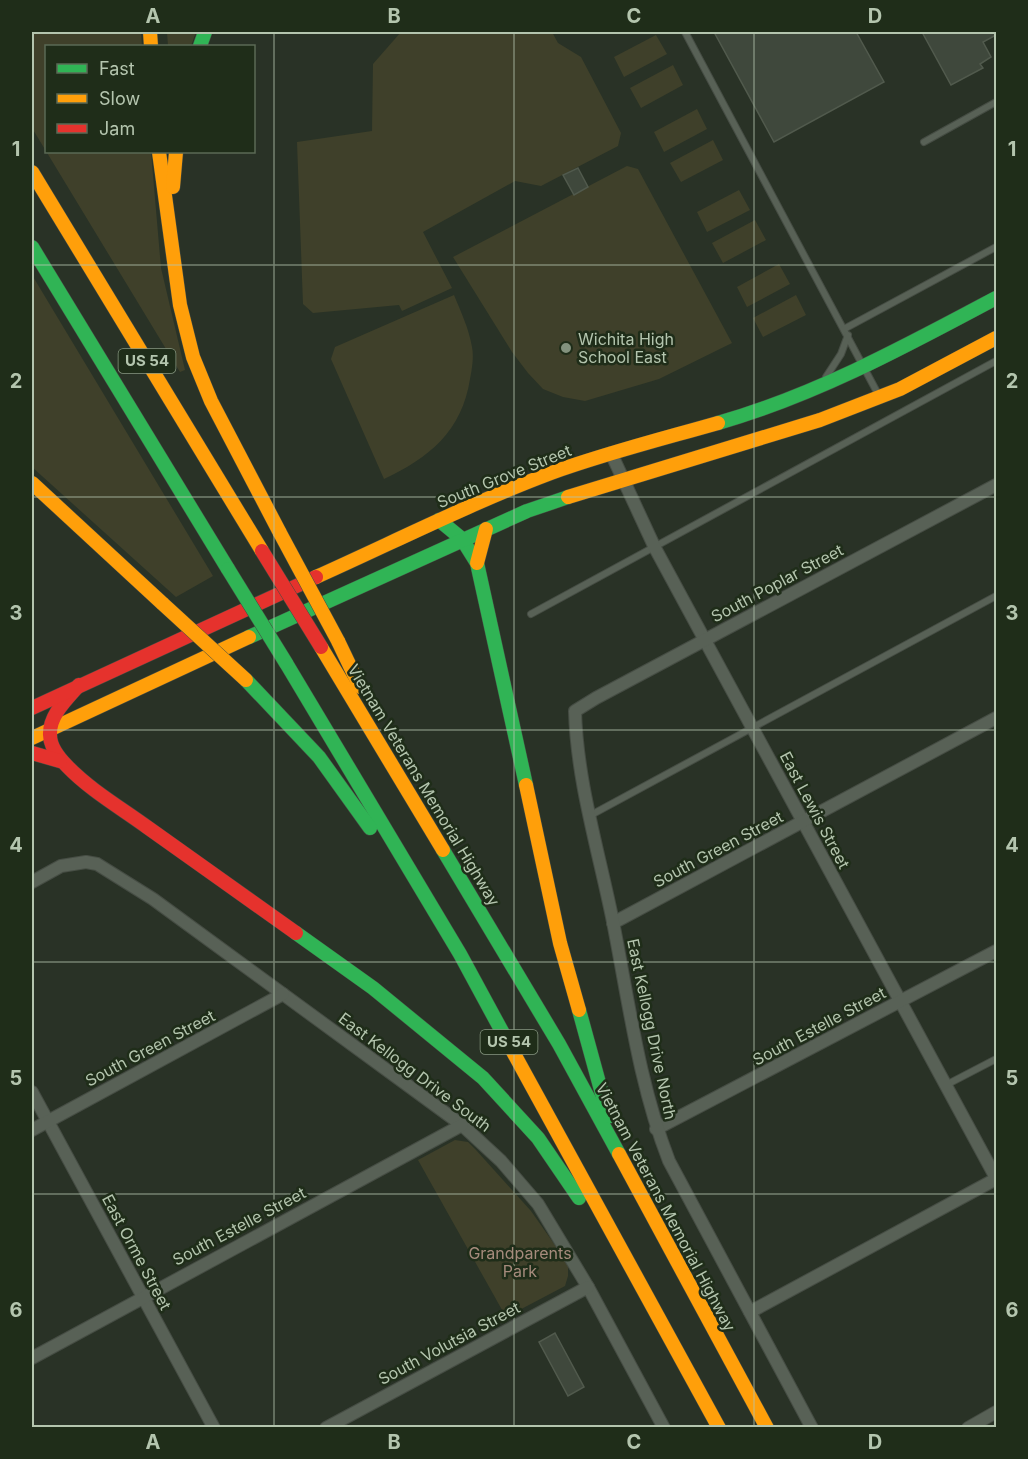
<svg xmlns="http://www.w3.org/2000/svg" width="1028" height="1459" viewBox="0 0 1028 1459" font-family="Inter,sans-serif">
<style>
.green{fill:#3f402a}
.building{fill:#3f483c;stroke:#515a4d;stroke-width:1.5}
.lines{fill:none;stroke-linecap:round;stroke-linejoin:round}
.lane-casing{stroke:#464d44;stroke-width:8}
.street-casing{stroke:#464d44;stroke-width:14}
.fast-casing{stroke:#464d44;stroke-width:15}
.slow-casing{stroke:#464d44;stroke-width:15}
.jam-casing{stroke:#464d44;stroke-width:15}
.lane{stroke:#586156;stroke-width:6}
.street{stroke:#586156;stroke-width:12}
.fast{stroke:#30b455;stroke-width:14}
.slow{stroke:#ff9f0a;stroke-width:14}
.jam{stroke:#e5322d;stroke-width:14}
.fast-bridge-casing{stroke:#454e42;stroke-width:15;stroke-linecap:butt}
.slow-bridge-casing{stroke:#454e42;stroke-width:15;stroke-linecap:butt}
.jam-bridge-casing{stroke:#454e42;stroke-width:15;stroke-linecap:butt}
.fast-bridge{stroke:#30b455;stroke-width:14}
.slow-bridge{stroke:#ff9f0a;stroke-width:14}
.jam-bridge{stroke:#e5322d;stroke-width:14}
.grid{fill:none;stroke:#b4c5ae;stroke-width:1.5;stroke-opacity:0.55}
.poi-dot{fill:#83927e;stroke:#1f2d19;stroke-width:2}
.labels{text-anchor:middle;stroke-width:5;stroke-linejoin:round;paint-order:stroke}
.shield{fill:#1f2d19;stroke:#879781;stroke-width:1.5}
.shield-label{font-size:15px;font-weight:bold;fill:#b4c5ae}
.poi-label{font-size:16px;fill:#b4c5ae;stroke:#1f2d19;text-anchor:start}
.street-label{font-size:16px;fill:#b4c5ae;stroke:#1f2d19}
.park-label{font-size:16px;fill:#a68b7c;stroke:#1f2d19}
.neatline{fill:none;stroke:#b4c5ae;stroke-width:2}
.grid-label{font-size:20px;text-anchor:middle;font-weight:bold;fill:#b4c5ae}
</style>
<rect width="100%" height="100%" fill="#293226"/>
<!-- green -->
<g class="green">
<path d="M32,32H141L142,46H46V152H151L161,268L185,370L180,372L32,128Z"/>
<path d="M167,32H196L191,46H168Z"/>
<path d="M401,32H552L558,43L581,57L621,133L618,146L541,186L515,181L423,232L452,288L402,311L399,305L313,313L303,304L297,142L372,131L373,64Z"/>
<path d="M656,35L667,54L624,77L614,57Z"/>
<path d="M673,65L683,85L641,108L630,88Z"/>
<path d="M697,109L707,129L664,152L654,132Z"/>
<path d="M713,140L723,160L681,182L670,163Z"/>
<path d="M627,166L638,169L732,343L659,379L585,401L563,397L543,389L528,373L512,352L453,257Z"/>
<path d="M739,190L750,210L707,232L697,212Z"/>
<path d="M755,220L766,240L723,263L712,243Z"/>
<path d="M779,264L790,284L747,307L737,287Z"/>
<path d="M32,275L213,576L176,597L32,467Z"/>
<path d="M454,295C461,312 469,329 472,347C474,357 472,369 470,379C462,431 429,458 384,479L331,359L335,347Z"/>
<path d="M796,295L806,315L763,337L753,318Z"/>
<path d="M455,1140L468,1142L476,1150L531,1211L557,1248L568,1264V1276L565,1286L506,1317L418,1160Z"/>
</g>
<!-- building -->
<g class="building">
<path d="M714,32H856L884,82L774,142Z"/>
<path d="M922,32H996V35L983,42L991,57L980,64L983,68L951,85Z"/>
<path d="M578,168L588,187L574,195L563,175Z"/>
<path d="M555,1333L584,1387L568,1396L539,1342Z"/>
</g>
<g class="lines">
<defs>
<g id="lane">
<path d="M685,32L878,394"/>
<path d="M924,142L996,102"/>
<path d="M844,329L996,247"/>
<path d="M826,377L841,354L848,335"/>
<path d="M531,614L996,361"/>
<path d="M591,815L996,596"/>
<path d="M946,1085L996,1059"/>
</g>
<g id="street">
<path d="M611,453L655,548L996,1178"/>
<path d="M32,882L61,866L86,862L97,864L153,899L462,1125L501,1161L538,1204L588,1287L664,1428"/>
<path d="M613,923L996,718"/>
<path d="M32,1092L214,1428"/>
<path d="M656,1129L996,951"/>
<path d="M32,1130L283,994"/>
<path d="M750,1312L996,1179"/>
<path d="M32,1358L462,1125"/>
<path d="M326,1428L588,1287"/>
<path d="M812,1428L669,1161C639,1084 629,1003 613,922C599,852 577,782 575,711L596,698L996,485"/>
<path d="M968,1428L996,1412"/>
</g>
<g id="fast">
<path d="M200,46L205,32"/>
<path d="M32,247L228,569"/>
<path d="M718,423C816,395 906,346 996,298"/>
<path d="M439,520L462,539L477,563L526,785"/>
<path d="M249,637L527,511L568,497"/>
<path d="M286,663L460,954L512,1050"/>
<path d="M246,680L319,757L370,828"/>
<path d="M443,850L559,1044L619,1154"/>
<path d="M296,933L373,988L483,1078L538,1138L579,1198"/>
<path d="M579,1010L604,1101L610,1116"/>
</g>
<g id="slow">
<path d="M150,32L151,46"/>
<path d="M159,152L180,305L193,357L211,401L280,533"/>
<path d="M32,172L262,551"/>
<path d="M173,187L176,152"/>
<path d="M32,483L163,604"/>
<path d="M568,497L820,420L900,389L996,338"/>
<path d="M477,563L486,529"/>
<path d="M316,577C394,542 471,503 551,473C606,453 662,439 718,423"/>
<path d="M338,641L360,687"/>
<path d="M321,647L443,850"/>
<path d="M32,738L249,637"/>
<path d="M526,785L560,943L579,1010"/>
<path d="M512,1050L719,1428"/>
<path d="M619,1154L767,1428"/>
</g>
<g id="jam">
<path d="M79,685C67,699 49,715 50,735C50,747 59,758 67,766C90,790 121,808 147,827C197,862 246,898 296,933"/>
<path d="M32,708L316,577"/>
<path d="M32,753L60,761"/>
</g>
</defs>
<!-- lane casing -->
<use href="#lane" class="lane-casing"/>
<!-- street casing -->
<use href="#street" class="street-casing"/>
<!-- fast casing -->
<use href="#fast" class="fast-casing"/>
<!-- slow casing -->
<use href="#slow" class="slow-casing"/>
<!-- jam casing -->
<use href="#jam" class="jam-casing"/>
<!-- lane -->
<use href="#lane" class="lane"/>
<!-- street -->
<use href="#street" class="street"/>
<!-- fast -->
<use href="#fast" class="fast"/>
<!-- slow -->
<use href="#slow" class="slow"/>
<!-- jam -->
<use href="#jam" class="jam"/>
<defs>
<path id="fast-bridge" d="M228,569L286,663"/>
<g id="slow-bridge">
<path d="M280,533L338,641"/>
<path d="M163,604L246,680"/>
</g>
<path id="jam-bridge" d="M262,551L321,647"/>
</defs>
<!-- fast-bridge casing -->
<use href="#fast-bridge" class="fast-bridge-casing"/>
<!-- slow-bridge casing -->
<use href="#slow-bridge" class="slow-bridge-casing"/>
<!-- jam-bridge casing -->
<use href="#jam-bridge" class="jam-bridge-casing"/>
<!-- fast-bridge -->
<use href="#fast-bridge" class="fast-bridge"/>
<!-- slow-bridge -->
<use href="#slow-bridge" class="slow-bridge"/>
<!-- jam-bridge -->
<use href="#jam-bridge" class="jam-bridge"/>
</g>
<!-- grid -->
<path class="grid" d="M274,32V1428M514,32V1428M754,32V1428M32,265H996M32,497H996M32,730H996M32,962H996M32,1194H996"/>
<!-- markers -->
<circle class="poi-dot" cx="566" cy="348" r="6"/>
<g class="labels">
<!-- shield labels -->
<g class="shield">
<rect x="118.5" y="349" width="57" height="24" rx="4.5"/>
<rect x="480.5" y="1030" width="57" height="24" rx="4.5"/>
</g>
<g class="shield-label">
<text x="147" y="366">US 54</text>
<text x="509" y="1047">US 54</text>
</g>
<!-- poi labels -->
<g class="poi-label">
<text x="578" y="345">Wichita High<tspan x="578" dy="18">School East</tspan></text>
</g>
<!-- street labels -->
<g class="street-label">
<text transform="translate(504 476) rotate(-22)" y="6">South Grove Street</text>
<text transform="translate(777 583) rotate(-28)" y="6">South Poplar Street</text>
<text transform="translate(424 785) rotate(59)" y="6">Vietnam Veterans Memorial Highway</text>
<text transform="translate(815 810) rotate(62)" y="6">East Lewis Street</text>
<text transform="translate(718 849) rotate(-28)" y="6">South Green Street</text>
<text transform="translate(819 1026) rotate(-28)" y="6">South Estelle Street</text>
<text transform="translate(652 1029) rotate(78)" y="6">East Kellogg Drive North</text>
<text transform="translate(150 1048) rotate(-28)" y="6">South Green Street</text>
<text transform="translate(415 1072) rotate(37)" y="6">East Kellogg Drive South</text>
<text transform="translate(666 1207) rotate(62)" y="6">Vietnam Veterans Memorial Highway</text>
<text transform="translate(239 1226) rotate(-28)" y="6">South Estelle Street</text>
<text transform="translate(137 1252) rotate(62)" y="6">East Orme Street</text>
<text transform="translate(449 1343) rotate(-28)" y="6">South Volutsia Street</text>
</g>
<!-- park labels -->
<g class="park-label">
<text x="520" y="1259">Grandparents<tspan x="520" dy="18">Park</tspan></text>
</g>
</g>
<!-- border -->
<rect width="1028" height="1459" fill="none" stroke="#1f2d19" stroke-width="66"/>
<!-- legend -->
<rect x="45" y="45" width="210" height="108" fill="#1f2d19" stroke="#5b6a55" stroke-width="1.5"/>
<rect x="57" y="64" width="30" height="9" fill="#30b455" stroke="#5b6a55" stroke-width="1.5"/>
<text x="99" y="75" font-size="18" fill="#b4c5ae">Fast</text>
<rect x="57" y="94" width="30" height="9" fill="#ff9f0a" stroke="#5b6a55" stroke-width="1.5"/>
<text x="99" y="105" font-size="18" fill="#b4c5ae">Slow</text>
<rect x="57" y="124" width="30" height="9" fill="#e5322d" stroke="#5b6a55" stroke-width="1.5"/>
<text x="99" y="135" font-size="18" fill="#b4c5ae">Jam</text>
<rect x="33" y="33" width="962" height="1393" class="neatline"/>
<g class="grid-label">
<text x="153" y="23">A</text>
<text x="394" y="23">B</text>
<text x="634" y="23">C</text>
<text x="875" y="23">D</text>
<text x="16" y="156">1</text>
<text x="1012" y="156">1</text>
<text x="16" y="388">2</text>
<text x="1012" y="388">2</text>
<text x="16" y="620">3</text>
<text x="1012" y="620">3</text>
<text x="16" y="852">4</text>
<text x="1012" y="852">4</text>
<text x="16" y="1085">5</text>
<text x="1012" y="1085">5</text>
<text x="16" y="1317">6</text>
<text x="1012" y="1317">6</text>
<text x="153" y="1449">A</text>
<text x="394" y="1449">B</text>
<text x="634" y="1449">C</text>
<text x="875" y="1449">D</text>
</g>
</svg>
